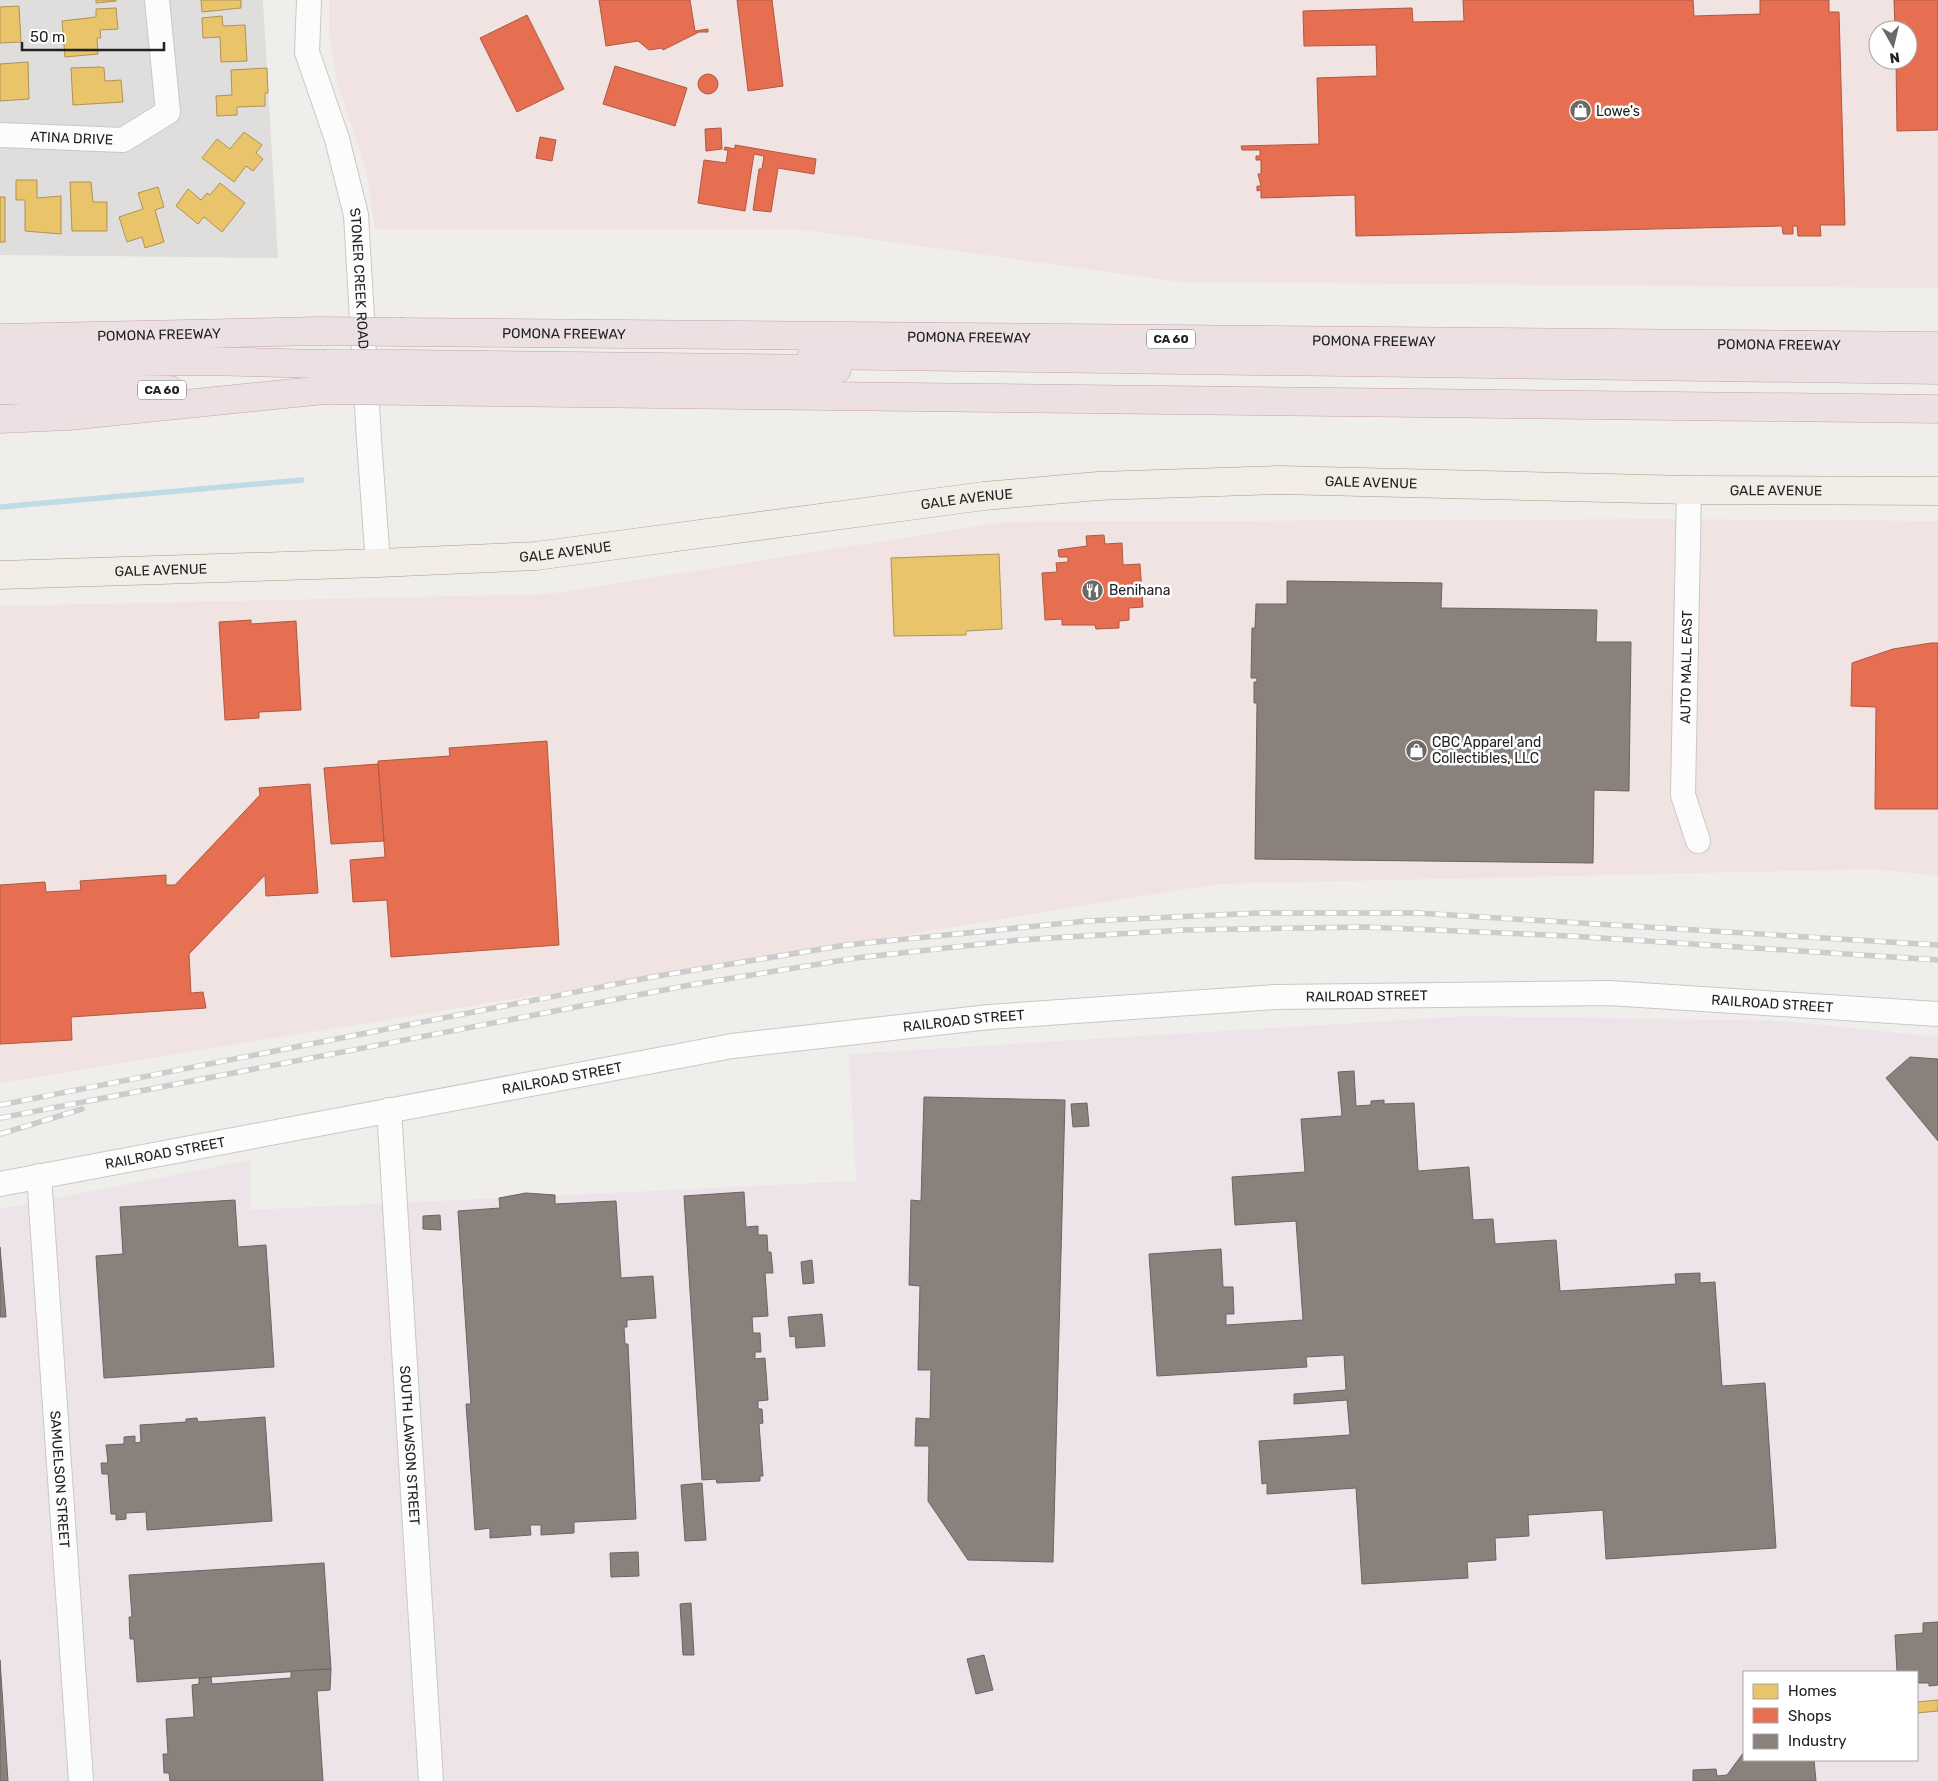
<svg xmlns="http://www.w3.org/2000/svg" width="1938" height="1781" viewBox="0 0 1938 1781" font-family="Rubik,sans-serif">
<style>
.residential{fill:#dfdedc}
.commercial{fill:#f1e3e1;fill-rule:evenodd}
.industrial{fill:#ede4e9;fill-rule:evenodd}
.homes{fill:#e9c46a;stroke:#ad9354}
.shops{fill:#e76f51;stroke:#ac5843}
.industry{fill:#8a817c;stroke:#6b6461}
.lines{fill:none;stroke-linecap:round;stroke-linejoin:round}
.stream{stroke:#bfdbe3;stroke-width:5.5}
.minor-casing{stroke:#c9c8c7;stroke-width:26}
.major-casing{stroke:#a79c86;stroke-width:29}
.highway-casing{stroke:#c5a2ac;stroke-width:29}
.minor{stroke:#fdfcfc;stroke-width:24}
.major{stroke:#f3ede7;stroke-width:28}
.highway{stroke:#ece0e2;stroke-width:28}
.rail-casing{stroke:#ccc;stroke-width:5.5}
.rail{stroke:#fff;stroke-width:4;stroke-dasharray:11;stroke-linecap:butt}
.highway-bridge-casing{stroke:#c5a2ac;stroke-width:29;stroke-linecap:butt}
.highway-bridge{stroke:#ece0e2;stroke-width:28}
.labels{text-anchor:middle;stroke-width:5;stroke-linejoin:round;paint-order:stroke}
.shield{fill:#fff;stroke:#646464;stroke-width:1}
.shield-label{font-size:12px;font-weight:bold;fill:#222}
.poi-label{font-size:14px;fill:#222;stroke:#fff;text-anchor:start}
.street-label{font-size:14px;fill:#222;stroke:#fff}
</style>
<rect width="100%" height="100%" fill="#f0eeeb"/>
<!-- residential -->
<path class="residential" d="M0,0H263L278,258L0,255Z"/>
<!-- commercial -->
<g class="commercial">
<path d="M329,0H1938V288L1180,282L797,229H375L366,169L337,82L329,31ZM1878,30H1908V60H1878Z"/>
<path d="M1664,519L1938,521V876L1875,869L1217,884L0,1083V606L548,594L1004,522Z"/>
</g>
<!-- industrial -->
<path class="industrial" d="M1469,1016L1785,1021L1938,1037V1781H0V1209L250,1160V1210L856,1181L849,1054ZM1744,1672H1917V1760H1744Z"/>
<!-- homes -->
<g class="homes">
<path d="M96,0H116V1L96,3Z"/>
<path d="M201,0H241V8L202,12Z"/>
<path d="M19,6L21,42L0,43V7Z"/>
<path d="M116,8L118,29L100,30L101,38H97L98,54L65,57L62,21L96,17V9Z"/>
<path d="M222,16L223,26L245,25L247,61L221,62L220,37L203,38L202,18Z"/>
<path d="M28,62L29,99L0,101V64Z"/>
<path d="M100,67L104,68L105,81L121,80L123,102L73,105L71,68Z"/>
<path d="M267,68L268,93H265V106L237,107V115L217,116L216,96L232,95L231,70Z"/>
<path d="M244,132L262,145L256,153L263,159L253,171L246,166L234,182L202,158L217,139L230,149Z"/>
<path d="M16,180H37V198L61,196V234L25,231V200H16Z"/>
<path d="M70,182H91L93,202H107V231H72Z"/>
<path d="M220,183L245,203L222,232L204,217L198,224L176,206L188,189L201,200L207,193L210,195Z"/>
<path d="M158,187L164,207L155,210L164,242L145,248L142,237L127,242L119,217L143,209L138,193Z"/>
<rect x="0" y="197" width="5" height="45"/>
<path d="M999,554L1002,629L966,631V635L894,636L891,558Z"/>
<path d="M1938,1700V1711L1917,1713V1702Z"/>
</g>
<!-- shops -->
<g class="shops">
<path d="M599,0H690L695,31L708,29V32H699L663,50L662,48L649,50L638,41L606,46Z"/>
<path d="M737,0H772L783,86L748,91Z"/>
<path d="M1463,0H1693L1694,16L1760,14V0H1829V12H1839L1845,225H1820L1821,236H1798L1797,226H1793V234H1783L1782,226L1356,236L1355,195L1261,198V190L1257,191V186H1261L1258,174H1261V160H1256V156H1260V150H1242L1241,146L1319,144L1317,78L1377,76L1376,45L1304,46L1303,11L1412,8L1413,22L1464,21Z"/>
<path d="M1894,0H1938V130L1897,131L1896,60H1908V30H1895Z"/>
<path d="M527,15L564,89L517,112L480,38Z"/>
<path d="M615,66L687,88L675,126L603,104Z"/>
<circle cx="708" cy="84" r="10"/>
<path d="M721,128L722,149L706,151L705,129Z"/>
<path d="M540,137L556,140L552,161L536,158Z"/>
<path d="M735,145L816,159L814,174L778,168L771,212L753,210L759,169H762L764,156L754,154L745,211L698,203L704,160L726,163L728,150H724L725,147L735,149Z"/>
<path d="M1104,535L1105,544L1122,543L1123,565L1140,564L1143,607L1129,608V620L1119,621V628L1096,629L1095,625H1062V619L1045,620L1042,573L1057,572L1056,563L1068,562V557H1059L1058,550L1087,546L1086,536Z"/>
<path d="M251,620V624L296,621L301,710L259,712V718L225,720L219,622Z"/>
<path d="M1931,643H1938V809H1875L1876,707L1851,706L1852,663L1893,649Z"/>
<path d="M547,741L559,945L391,957L387,900L353,902L350,860L385,857L378,761L450,756L449,748Z"/>
<path d="M378,764L384,841L331,844L324,768Z"/>
<path d="M310,784L318,893L266,896L265,875L189,954L191,993L203,992L206,1008L71,1017L72,1040L0,1044V885L45,882L46,892L81,890L80,881L166,875V885H175L260,795L259,788Z"/>
</g>
<!-- industry -->
<g class="industry">
<path d="M1287,581L1442,583L1441,608L1597,610L1596,642H1631L1629,791L1594,790L1593,863L1255,859L1257,703H1254V682H1257V678H1251L1252,628H1255L1256,604H1287Z"/>
<path d="M1910,1057L1938,1059V1141L1886,1078Z"/>
<path d="M1354,1071L1356,1106L1371,1105V1101L1384,1100V1104L1414,1103L1418,1171L1469,1167L1473,1220L1493,1219L1495,1244L1556,1240L1560,1291L1676,1284L1675,1274L1700,1273V1283L1715,1282L1722,1386L1765,1383L1776,1548L1606,1559L1603,1510L1528,1515L1529,1536L1495,1538L1496,1560L1467,1562L1468,1578L1362,1584L1356,1488L1267,1494V1483L1262,1484L1259,1441L1350,1435L1347,1400L1294,1404V1394L1346,1390L1344,1355L1306,1357L1307,1367L1157,1376L1149,1254L1221,1249L1223,1287H1233L1234,1314H1226V1325L1303,1320L1296,1221L1235,1225L1232,1177L1305,1172L1301,1119L1342,1116L1338,1072Z"/>
<path d="M924,1097L1065,1100L1053,1562L968,1560L928,1501L929,1446H915L916,1418L930,1419L931,1370H918L920,1286L909,1285L911,1200L921,1201Z"/>
<path d="M1087,1103L1089,1126L1073,1127L1071,1104Z"/>
<path d="M744,1192L746,1227L758,1226V1235H767L768,1252H771L773,1273H765L768,1316L752,1317L753,1333H760L761,1352H755V1359L765,1358L768,1400L758,1401V1409H762L763,1423L759,1424L763,1476H760V1481L717,1483L716,1479L702,1480L684,1196Z"/>
<path d="M526,1193L555,1195V1204L616,1201L621,1278L653,1276L656,1318L627,1320V1327H624L625,1344H628L636,1519L574,1522V1533L541,1535V1525H530L531,1535L490,1538V1528L475,1530L466,1404H471L458,1211L500,1208L499,1198Z"/>
<path d="M235,1200L238,1247L266,1245L274,1367L104,1378L96,1256L123,1254L120,1207Z"/>
<path d="M440,1215L441,1230L423,1229V1216Z"/>
<path d="M0,1247L6,1317H0Z"/>
<path d="M812,1260L814,1283L803,1284L801,1262Z"/>
<path d="M822,1314L825,1346L796,1348L795,1336L790,1337L788,1317Z"/>
<path d="M265,1417L272,1521L147,1530L146,1512L126,1513V1519L116,1520V1514H111L108,1474H102L101,1463H108L106,1445L124,1444V1437L135,1436V1443L141,1442L140,1425L186,1422V1419L197,1418L198,1422Z"/>
<path d="M702,1483L706,1540L685,1541L681,1485Z"/>
<path d="M638,1552L639,1576L611,1577L610,1553Z"/>
<path d="M324,1563L331,1669L137,1682L134,1639H130L129,1617H132L129,1575Z"/>
<path d="M691,1603L694,1655H683L680,1604Z"/>
<path d="M1938,1622V1685L1929,1686V1683H1917V1672H1897L1895,1635L1923,1633V1623Z"/>
<path d="M984,1655L993,1690L976,1694L967,1659Z"/>
<path d="M0,1660L8,1781H0Z"/>
<path d="M331,1669L330,1690L317,1691L323,1781H170L169,1773H164L163,1754H168L166,1719L194,1717L192,1685L199,1684V1678L211,1677L212,1684L291,1678V1671Z"/>
<path d="M1744,1752V1760H1814L1816,1781H1693V1770L1716,1769L1717,1776L1727,1775Z"/>
</g>
<g class="lines">
<!-- stream -->
<path class="stream" d="M0,507L302,480"/>
<defs>
<g id="minor">
<path id="s1" d="M309,0L307,52L337,139L356,215L369,440L378,563"/>
<path id="s2" d="M0,135L123,140L168,112L157,0"/>
<path d="M1689,490L1683,795L1698,841"/>
<path id="s3" d="M389,1110L431,1781"/>
<path id="s4" d="M39,1176L81,1781"/>
<path id="s5" d="M0,1184L732,1046L989,1017L1275,997L1609,993L1938,1014"/>
</g>
<g id="major">
<path id="s6" d="M0,575L378,563L536,556L984,496L1098,486L1279,480L1689,490L1938,491"/>
</g>
<g id="highway">
<path id="s7" d="M403,332L1938,346"/>
<path id="s8" d="M0,338L319,331"/>
<path d="M812,355L1938,370"/>
<path d="M0,364L205,361L322,364"/>
<path d="M406,364L837,369"/>
<path d="M0,390H170"/>
<path d="M407,391L1938,409"/>
<path d="M0,419L68,416L324,390"/>
</g>
</defs>
<!-- minor casing -->
<use href="#minor" class="minor-casing"/>
<!-- major casing -->
<use href="#major" class="major-casing"/>
<!-- highway casing -->
<use href="#highway" class="highway-casing"/>
<!-- minor -->
<use href="#minor" class="minor"/>
<!-- major -->
<use href="#major" class="major"/>
<!-- highway -->
<use href="#highway" class="highway"/>
<defs>
<g id="rail">
<path d="M0,1105L652,977L846,945L1087,921L1259,913H1418L1938,945"/>
<path d="M0,1118L690,985L856,958L1018,940L1184,930L1365,927L1570,936L1938,960"/>
<path d="M0,1134L82,1109"/>
</g>
</defs>
<!-- rail casing -->
<use href="#rail" class="rail-casing"/>
<!-- rail -->
<use href="#rail" class="rail"/>
<defs>
<g id="highway-bridge">
<path d="M319,331L403,332"/>
<path d="M322,364H406"/>
<path d="M324,390L407,391"/>
</g>
</defs>
<!-- highway-bridge casing -->
<use href="#highway-bridge" class="highway-bridge-casing"/>
<!-- highway-bridge -->
<use href="#highway-bridge" class="highway-bridge"/>
</g>
<!-- icons -->
<defs>
<symbol id="shop-disc" viewBox="-11 -11 22 22"><circle r="9.5" fill="#6a6968" stroke="#fff"/><path d="M-5-2.5h2.3a2.7 3.5 0 0 1 5.4 0H5L5.5 6h-11ZM-1.5-2.5h3a1.5 2.3 0 0 0-3 0Z" fill="#fff"/></symbol>
<symbol id="restaurant-disc" viewBox="-11 -11 22 22"><circle r="9.5" fill="#6a6968" stroke="#fff"/><path d="M-5-6h1v4h1v-4h1v4h1v-4h1v5L-1.5 .5V6h-2V.5L-5-1ZM5-6V6H3V1.5H1.5Q1.5-4 5-6Z" fill="#fff"/></symbol>
</defs>
<g fill-rule="evenodd">
<use href="#shop-disc" x="1568" y="98" width="25" height="25"/>
<use href="#restaurant-disc" x="1080" y="578" width="25" height="25"/>
<use href="#shop-disc" x="1404" y="738" width="25" height="25"/>
</g>
<g class="labels">
<!-- shield labels -->
<g class="shield">
<rect x="1147" y="329.5" width="48" height="19" rx="4"/>
<rect x="138" y="380.5" width="48" height="19" rx="4"/>
</g>
<g class="shield-label">
<text x="1171" y="343">CA 60</text>
<text x="162" y="394">CA 60</text>
</g>
<!-- poi labels -->
<g class="poi-label">
<text x="1596" y="116">Lowe's</text>
<text x="1109" y="595">Benihana</text>
<text x="1432" y="747">CBC Apparel and<tspan x="1432" dy="16">Collectibles, LLC</tspan></text>
</g>
<!-- street labels -->
<g class="street-label">
<text dy="5" stroke="none"><textPath href="#s2" startOffset="72">ATINA DRIVE</textPath></text>
<text dy="5" stroke="none"><textPath href="#s1" startOffset="286">STONER CREEK ROAD</textPath></text>
<text dy="5" stroke="none"><textPath href="#s7" startOffset="161">POMONA FREEWAY</textPath></text>
<text dy="5" stroke="none"><textPath href="#s8" startOffset="159">POMONA FREEWAY</textPath></text>
<text dy="5" stroke="none"><textPath href="#s7" startOffset="566">POMONA FREEWAY</textPath></text>
<text dy="5" stroke="none"><textPath href="#s7" startOffset="971">POMONA FREEWAY</textPath></text>
<text dy="5" stroke="none"><textPath href="#s7" startOffset="1376">POMONA FREEWAY</textPath></text>
<text dy="5" stroke="none"><textPath href="#s6" startOffset="1376">GALE AVENUE</textPath></text>
<text dy="5" stroke="none"><textPath href="#s6" startOffset="1781">GALE AVENUE</textPath></text>
<text dy="5" stroke="none"><textPath href="#s6" startOffset="971">GALE AVENUE</textPath></text>
<text dy="5" stroke="none"><textPath href="#s6" startOffset="566">GALE AVENUE</textPath></text>
<text dy="5" stroke="none"><textPath href="#s6" startOffset="161">GALE AVENUE</textPath></text>
<text transform="translate(1686 667) rotate(-89)" y="5">AUTO MALL EAST</text>
<text dy="5" stroke="none"><textPath href="#s5" startOffset="1382">RAILROAD STREET</textPath></text>
<text dy="5" stroke="none"><textPath href="#s5" startOffset="1788">RAILROAD STREET</textPath></text>
<text dy="5" stroke="none"><textPath href="#s5" startOffset="978">RAILROAD STREET</textPath></text>
<text dy="5" stroke="none"><textPath href="#s5" startOffset="572">RAILROAD STREET</textPath></text>
<text dy="5" stroke="none"><textPath href="#s5" startOffset="168">RAILROAD STREET</textPath></text>
<text dy="5" stroke="none"><textPath href="#s3" startOffset="336">SOUTH LAWSON STREET</textPath></text>
<text dy="5" stroke="none"><textPath href="#s4" startOffset="304">SAMUELSON STREET</textPath></text>
</g>
</g>
<!-- legend -->
<rect x="1743" y="1671" width="175" height="90" fill="#ffffff" stroke="#a7a7a7"/>
<rect x="1753" y="1684" width="25" height="15" fill="#e9c46a" stroke="#a7a7a7"/>
<text x="1788" y="1696" font-size="15" fill="#222222">Homes</text>
<rect x="1753" y="1708" width="25" height="15" fill="#e76f51" stroke="#a7a7a7"/>
<text x="1788" y="1721" font-size="15" fill="#222222">Shops</text>
<rect x="1753" y="1734" width="25" height="15" fill="#8a817c" stroke="#a7a7a7"/>
<text x="1788" y="1746" font-size="15" fill="#222222">Industry</text>
<!-- north arrow -->
<g transform="translate(1893 45) rotate(172)"><circle r="24" fill="#ffffff" stroke="#a7a7a7"/>
<path d="M0-4L9 19L0 12L-9 19Z" fill="#6a6968"/>
<text y="-8" font-size="14" font-weight="bold" text-anchor="middle" fill="#222222">N</text>
</g>
<!-- scale -->
<path d="M22 42v8h142v-8" fill="none" stroke="#222222" stroke-width="2.5"/>
<text x="30" y="42" font-size="15" fill="#222222" stroke="#ffffff" stroke-width="4" paint-order="stroke">50 m</text>
</svg>
